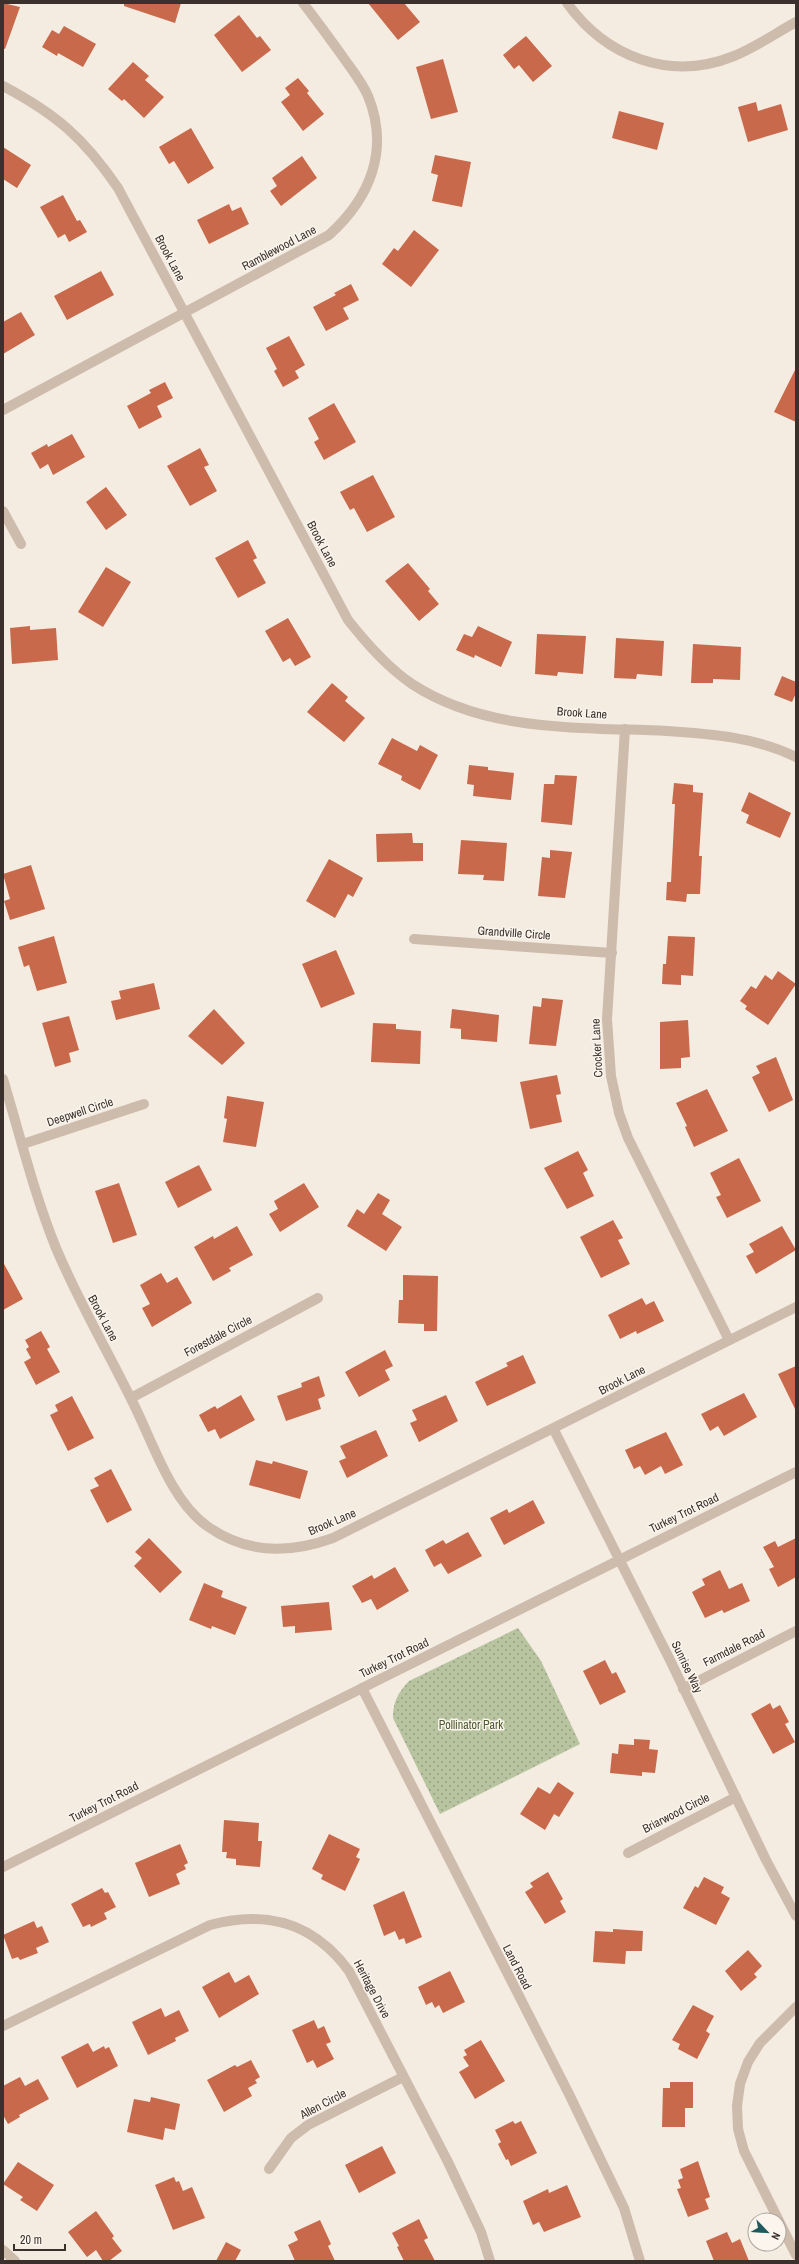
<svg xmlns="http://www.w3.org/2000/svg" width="799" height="2264" viewBox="0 0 799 2264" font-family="'Archivo Narrow',sans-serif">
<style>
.park{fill:url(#park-dots)}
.building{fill:#c8694b}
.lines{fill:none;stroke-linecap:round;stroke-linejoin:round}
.minor{stroke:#cdbbac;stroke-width:10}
.tertiary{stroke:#cdbbac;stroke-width:10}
.labels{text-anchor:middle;stroke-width:3;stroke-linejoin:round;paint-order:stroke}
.street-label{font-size:12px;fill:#3b302b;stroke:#fbf5ee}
.park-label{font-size:12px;fill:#4a5a2e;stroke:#fbf5ee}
</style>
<defs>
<pattern id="park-dots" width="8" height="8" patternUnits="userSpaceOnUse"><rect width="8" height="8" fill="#b8c4a0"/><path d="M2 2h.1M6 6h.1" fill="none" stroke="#97a083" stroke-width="1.8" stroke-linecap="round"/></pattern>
</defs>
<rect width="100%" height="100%" fill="#f4ebe1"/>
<!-- park -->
<path class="park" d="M518,1628L541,1661L580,1744L440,1814L393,1718C393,1701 398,1693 409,1681Z"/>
<!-- building -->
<g class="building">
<path d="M3,3L20,7L5,49L3,48Z"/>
<path d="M124,3H181L175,23L124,6Z"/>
<path d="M368,3H404L420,22L398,40Z"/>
<path d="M239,15L257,38L260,36L271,50L242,72L214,35Z"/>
<path d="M64,26L96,44L83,67L58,53L57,56L42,47L52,30L59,34Z"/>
<path d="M526,36L552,66L533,82L519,65L514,69L503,55Z"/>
<path d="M443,59L458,112L431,119L416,67Z"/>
<path d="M133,62L149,76L145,80L164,97L144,118L124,99L122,101L108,89Z"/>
<path d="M298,78L309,91L307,93L324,114L303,131L281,102L290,95L285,88Z"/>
<path d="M756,102L758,111L781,104L788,130L748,142L738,107Z"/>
<path d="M619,111L664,123L657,150L612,138Z"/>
<path d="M191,128L214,168L188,184L174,161L169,164L159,147Z"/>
<path d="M3,147L31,165L17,188L3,179Z"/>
<path d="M435,155L471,162L462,207L432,201L438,175L431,173Z"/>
<path d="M302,156L317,178L281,206L270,191L277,186L272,178Z"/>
<path d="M63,195L77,221L80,220L87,232L69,242L65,234L58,238L40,207Z"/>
<path d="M229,204L232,211L241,207L249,224L209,244L197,220Z"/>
<path d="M414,230L439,250L411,287L382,264L394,248L398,251Z"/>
<path d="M101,271L114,295L67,320L54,296Z"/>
<path d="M351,284L359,300L343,308L349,319L326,331L313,307L336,295L334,293Z"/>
<path d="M21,312L35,335L3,354V322Z"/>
<path d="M289,336L305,365L295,371L299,378L283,387L274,371L277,369L266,348Z"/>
<path d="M796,368V422L774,412Z"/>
<path d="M165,382L173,398L157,406L162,417L139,429L127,406L151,393L149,390Z"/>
<path d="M334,403L356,442L324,460L314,442L319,439L308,418Z"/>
<path d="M72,434L85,457L53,475L48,464L40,469L31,453L47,444L48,447Z"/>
<path d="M200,448L209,465L204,467L217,491L190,506L167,466Z"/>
<path d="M373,475L395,517L367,532L354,508L350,510L340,492Z"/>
<path d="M106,487L127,515L106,530L86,502Z"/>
<path d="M248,540L257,558L253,560L266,583L238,598L215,558Z"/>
<path d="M408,563L430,589L428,591L439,604L419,621L385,581Z"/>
<path d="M106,567L131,582L103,627L78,612Z"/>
<path d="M288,618L311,657L295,666L290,658L283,662L265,631Z"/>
<path d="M30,626V630L56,628L58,660L12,664L10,628Z"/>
<path d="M478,626L512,642L501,667L475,655L474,658L456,650L464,634L472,637Z"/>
<path d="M537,634L586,636L583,674L558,672L557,676L535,674Z"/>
<path d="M616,638L664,641L662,676L637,674L636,679L614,678Z"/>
<path d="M693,644L741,647L740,680L713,679V683H691Z"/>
<path d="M782,676L796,682V693L792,702L774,695Z"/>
<path d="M332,683L348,697L345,701L365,718L344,742L307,712Z"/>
<path d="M392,738L417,751L420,745L438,755L420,790L401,780L402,776L378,764Z"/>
<path d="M469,765L488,767V770L514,773L511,800L473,796L474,785L467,784Z"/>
<path d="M555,775L577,776L572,825L541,822L544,784H554Z"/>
<path d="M674,783L693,785V792L703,793L699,856H702L700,894H687L686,902L666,900L667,882H671L675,804H672Z"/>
<path d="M749,792L791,813L780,838L746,823L749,815L741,811Z"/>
<path d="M412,833L413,843H423V861L377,862L376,834Z"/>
<path d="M461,840L507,843L504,881L483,880L484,875L458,874Z"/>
<path d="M550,850L572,852L565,898L538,896L542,857L550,858Z"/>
<path d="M329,859L363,878L353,897L348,894L335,918L306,901Z"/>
<path d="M31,865L45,909L10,920L4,901L10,899L3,874Z"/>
<path d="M54,936L67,983L37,991L29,965L24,967L18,947Z"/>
<path d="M668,936L695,937L693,976L681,975V985L662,984L663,964H666Z"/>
<path d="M336,950L355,994L321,1008L302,964Z"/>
<path d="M778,971L796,984L768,1025L745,1009L747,1006L740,1001L751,986L756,989L765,975L772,980Z"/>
<path d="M154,983L160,1009L116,1020L111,1001L121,999L119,991Z"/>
<path d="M542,998L563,1000L556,1046L529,1044L533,1006L541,1007Z"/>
<path d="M214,1009L245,1043L222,1065L188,1036Z"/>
<path d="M452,1009L499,1015L497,1042L461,1039V1029L450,1028Z"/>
<path d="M69,1016L79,1050L69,1053L71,1062L55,1067L42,1023Z"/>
<path d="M688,1020L690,1057L681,1058V1068L660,1069V1022Z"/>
<path d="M373,1023L396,1024V1029L421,1031L420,1064L371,1062Z"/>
<path d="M776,1057L793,1100L769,1112L752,1077L760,1073L756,1066Z"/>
<path d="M557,1075L561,1094L556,1095L562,1122L530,1129L520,1082Z"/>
<path d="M707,1089L728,1131L694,1147L685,1127L687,1126L676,1103Z"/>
<path d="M227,1096L264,1102L256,1147L223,1142L227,1119L224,1118Z"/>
<path d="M578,1151L588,1170L583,1173L594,1196L567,1209L544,1168Z"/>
<path d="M739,1158L761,1201L727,1218L716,1197L721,1195L710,1173Z"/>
<path d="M199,1165L212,1190L178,1208L165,1182Z"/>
<path d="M119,1183L137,1235L113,1243L95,1191Z"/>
<path d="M304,1183L319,1207L280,1232L269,1214L278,1209L274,1201Z"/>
<path d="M378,1193L390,1200L382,1214L402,1227L386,1251L347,1226L357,1209L364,1214Z"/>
<path d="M613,1220L623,1238L618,1240L630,1264L601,1278L580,1237Z"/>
<path d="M237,1226L253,1255L229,1268L231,1271L213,1281L194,1247L213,1236L214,1239Z"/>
<path d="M782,1226L796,1250L756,1274L746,1256L754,1252L749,1244Z"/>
<path d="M3,1262L23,1299L3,1310Z"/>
<path d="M161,1273L167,1283L177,1277L192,1303L152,1327L142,1308L150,1304L140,1285Z"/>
<path d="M403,1275L438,1276L437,1331H424V1324L398,1323L399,1300H403Z"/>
<path d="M642,1298L646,1305L654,1301L664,1321L637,1334L636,1331L620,1339L608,1315Z"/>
<path d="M41,1331L50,1347L47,1349L60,1372L36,1385L24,1362L31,1358L26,1349L29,1347L25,1340Z"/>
<path d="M385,1350L393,1366L385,1370L390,1380L359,1397L345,1372Z"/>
<path d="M523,1355L536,1383L487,1406L475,1382L508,1366L506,1363Z"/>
<path d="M796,1366V1411L778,1374Z"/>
<path d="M319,1376L325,1396L318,1399L321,1409L286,1421L277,1396L302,1387L301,1383Z"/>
<path d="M744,1393L757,1417L724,1436L718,1426L710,1431L701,1414Z"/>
<path d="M241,1395L255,1420L220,1439L215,1429L208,1432L199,1415L215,1406L217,1409Z"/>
<path d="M446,1395L458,1421L419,1442L410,1423L417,1420L412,1410Z"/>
<path d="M72,1396L94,1438L68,1451L50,1415L58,1411L55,1405Z"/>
<path d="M376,1430L388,1456L347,1478L339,1461L346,1458L340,1446Z"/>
<path d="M666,1432L683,1465L665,1474L661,1466L645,1475L640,1466L634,1469L625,1450Z"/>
<path d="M256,1460L272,1464L273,1461L308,1471L300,1499L249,1485Z"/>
<path d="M111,1469L132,1510L107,1523L90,1490L99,1486L94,1478Z"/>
<path d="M533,1500L545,1523L504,1545L490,1518L507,1509L509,1513Z"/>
<path d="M468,1532L482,1556L448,1574L441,1563L434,1567L425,1550L443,1540L446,1544Z"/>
<path d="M149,1538L182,1572L160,1593L134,1566L142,1558L135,1552Z"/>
<path d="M796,1538V1577L778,1587L769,1569L774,1567L763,1547L775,1541L778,1547Z"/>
<path d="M395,1567L409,1591L377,1610L371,1599L362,1603L352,1586L372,1575L374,1579Z"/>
<path d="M720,1570L729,1589L742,1583L750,1601L724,1613L722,1610L705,1618L692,1592L705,1585L702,1579Z"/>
<path d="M204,1583L223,1591L221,1597L247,1607L235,1635L212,1626L211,1629L189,1620Z"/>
<path d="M329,1602L332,1630L295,1633V1626L283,1627L281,1606Z"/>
<path d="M605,1660L612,1674L616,1672L626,1692L600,1705L583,1671Z"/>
<path d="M770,1703L773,1709L780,1705L789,1722L785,1724L795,1742L773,1754L751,1714Z"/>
<path d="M634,1739L650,1740L649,1749L658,1750L655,1773L642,1772V1776L610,1773L612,1753L618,1754L619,1744L634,1745Z"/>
<path d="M558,1782L574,1793L559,1817L554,1814L545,1830L520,1814L538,1787L550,1794Z"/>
<path d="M224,1820L259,1823L258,1841H262L260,1867L236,1865V1859L226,1858L227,1852H222Z"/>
<path d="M329,1834L360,1849L356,1857L360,1859L345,1891L321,1879L323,1875L312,1869Z"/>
<path d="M180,1844L188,1863L184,1865L186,1869L176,1874L180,1884L149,1897L135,1863Z"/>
<path d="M548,1872L563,1899L560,1901L566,1912L545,1924L525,1892L533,1887L530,1883Z"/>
<path d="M704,1877L724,1887L721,1893L730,1898L716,1925L683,1908L695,1886L698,1888Z"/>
<path d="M102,1888L105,1893L108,1892L116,1907L104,1913L107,1919L91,1927L90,1924L83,1927L71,1904Z"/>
<path d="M404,1891L422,1937L406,1944L404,1938L399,1940L395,1931L384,1936L373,1905Z"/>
<path d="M34,1921L37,1928L42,1926L49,1942L36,1948L38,1953L20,1960L18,1957L12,1959L3,1935Z"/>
<path d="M613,1929L643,1931L642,1951H626L625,1964L593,1962L595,1931L613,1932Z"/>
<path d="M748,1950L762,1966L754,1974L757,1977L741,1991L725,1971Z"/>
<path d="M450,1971L465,2002L443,2013L439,2005L435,2008L432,2002L426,2005L418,1987Z"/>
<path d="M229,1972L235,1983L249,1975L259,1994L219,2018L202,1987Z"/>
<path d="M693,2005L714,2016L706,2031L710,2034L697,2059L678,2049L680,2044L672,2040Z"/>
<path d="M161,2008L165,2017L179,2010L189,2031L175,2038L176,2041L148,2055L132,2022Z"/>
<path d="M314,2020L318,2029L324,2026L331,2042L326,2044L334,2059L317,2068L313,2060L307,2063L292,2030Z"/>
<path d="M481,2040L505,2081L475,2099L459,2072L469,2066L463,2057L467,2055L464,2050Z"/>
<path d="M88,2043L93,2052L104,2046L105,2049L109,2047L118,2066L77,2088L61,2057Z"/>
<path d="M251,2060L260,2077L255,2080L257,2083L248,2088L252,2096L224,2112L207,2080L235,2065L237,2067Z"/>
<path d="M20,2077L25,2086L38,2079L49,2099L19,2115L20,2117L8,2124L3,2115V2086Z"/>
<path d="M670,2082H693V2108H685V2127H662L663,2088H670Z"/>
<path d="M151,2097L180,2104L175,2130L165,2128L163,2140L127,2132L134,2099L150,2102Z"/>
<path d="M513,2121L515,2124L521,2121L537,2153L511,2166L508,2159L506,2160L498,2144L501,2142L495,2130Z"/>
<path d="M382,2146L396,2173L359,2193L345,2165Z"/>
<path d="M698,2161L710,2197L705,2199L709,2209L688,2217L677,2189L681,2188L678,2180L683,2178L680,2169Z"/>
<path d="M18,2162L54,2185L37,2211L20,2200L23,2197L3,2184Z"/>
<path d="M174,2177L176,2182L179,2181L183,2191L192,2187L205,2218L173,2230L155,2185Z"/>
<path d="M567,2185L581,2217L544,2232L539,2222L533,2225L523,2201L548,2189L549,2193Z"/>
<path d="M96,2211L114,2236L112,2238L122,2251L109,2261H103L96,2250L87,2257L68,2232Z"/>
<path d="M419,2219L428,2238L424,2240L435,2261H404L397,2247L399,2246L392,2233Z"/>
<path d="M320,2220L331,2244L328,2246L335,2261H295L288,2245L298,2240L294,2232Z"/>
<path d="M727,2232L732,2243L740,2239L749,2261H714L706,2241Z"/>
<path d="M226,2242L241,2250L235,2261H216Z"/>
</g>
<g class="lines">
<!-- minor -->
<g class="minor">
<path d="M567,3C606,57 670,82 734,56C756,47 776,33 796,22"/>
<path d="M3,86C56,114 84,138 118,188L348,620C367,644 387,667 412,684C487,733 581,727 667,731C712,734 755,737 796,757"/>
<path d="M3,410L329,235C370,198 390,150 368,96C362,82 352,70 343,57C330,39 317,21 303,3"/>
<path d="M3,511L21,544"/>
<path d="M625,729L607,1019L611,1076L619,1113L628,1138L729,1340"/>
<path d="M414,939L612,953"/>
<path d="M3,1079C20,1135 34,1194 56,1248C79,1303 110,1355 136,1409C154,1446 172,1501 207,1526C246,1554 289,1554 333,1538L796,1307"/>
<path d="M23,1144L144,1104"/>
<path d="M131,1398L318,1298"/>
<path d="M554,1430L670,1660L766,1860L796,1916"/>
<path d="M683,1689L796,1631"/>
<path d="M628,1853L736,1797"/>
<path d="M796,2007L760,2043L748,2062L740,2084L737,2106L738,2129L744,2151L796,2255"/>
<path d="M3,2026L210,1925C266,1910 313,1922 349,1971L448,2162L481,2232L490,2261"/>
<path d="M269,2169L291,2138L308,2125L403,2077"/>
<path d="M3,2250L15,2261"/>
</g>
<!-- tertiary -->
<g class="tertiary">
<path d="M362,1688L569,2094L624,2208L640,2261"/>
<path d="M3,1867L796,1472"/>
</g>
</g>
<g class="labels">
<!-- street labels -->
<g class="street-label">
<text transform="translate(279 248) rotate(-28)" y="4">Ramblewood Lane</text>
<text transform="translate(170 258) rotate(62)" y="4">Brook Lane</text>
<text transform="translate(322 544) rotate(62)" y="4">Brook Lane</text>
<text transform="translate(582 713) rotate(4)" y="4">Brook Lane</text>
<text transform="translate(514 933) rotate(4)" y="4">Grandville Circle</text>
<text transform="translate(597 1048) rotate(-93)" y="4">Crocker Lane</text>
<text transform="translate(80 1112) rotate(-18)" y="4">Deepwell Circle</text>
<text transform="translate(103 1318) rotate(62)" y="4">Brook Lane</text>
<text transform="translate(218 1336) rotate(-28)" y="4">Forestdale Circle</text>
<text transform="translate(622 1380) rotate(-27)" y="4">Brook Lane</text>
<text transform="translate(684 1513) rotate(-26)" y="4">Turkey Trot Road</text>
<text transform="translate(332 1522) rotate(-23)" y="4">Brook Lane</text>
<text transform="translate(734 1648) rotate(-27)" y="4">Farmdale Road</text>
<text transform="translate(394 1658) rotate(-26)" y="4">Turkey Trot Road</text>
<text transform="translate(687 1667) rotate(64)" y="4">Sunrise Way</text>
<text transform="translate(104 1802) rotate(-27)" y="4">Turkey Trot Road</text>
<text transform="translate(676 1813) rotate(-27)" y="4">Briarwood Circle</text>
<text transform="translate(517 1967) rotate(63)" y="4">Land Road</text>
<text transform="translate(372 1989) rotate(62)" y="4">Heritage Drive</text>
<text transform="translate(323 2104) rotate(-28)" y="4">Allen Circle</text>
</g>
<!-- park labels -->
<g class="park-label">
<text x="471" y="1729">Pollinator Park</text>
</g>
</g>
<!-- border -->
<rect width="799" height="2264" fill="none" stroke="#3b302b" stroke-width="8"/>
<!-- north arrow -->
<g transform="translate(767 2232) rotate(115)"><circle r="19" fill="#fbf5ee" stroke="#aea6a0"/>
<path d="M0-3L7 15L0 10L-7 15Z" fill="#1f5a5e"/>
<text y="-6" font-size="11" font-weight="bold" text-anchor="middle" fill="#3b302b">N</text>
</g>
<!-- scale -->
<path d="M14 2244v6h51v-6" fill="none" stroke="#3b302b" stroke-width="2"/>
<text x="20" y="2244" font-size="12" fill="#3b302b" stroke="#fbf5ee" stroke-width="3" paint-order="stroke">20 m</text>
</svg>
